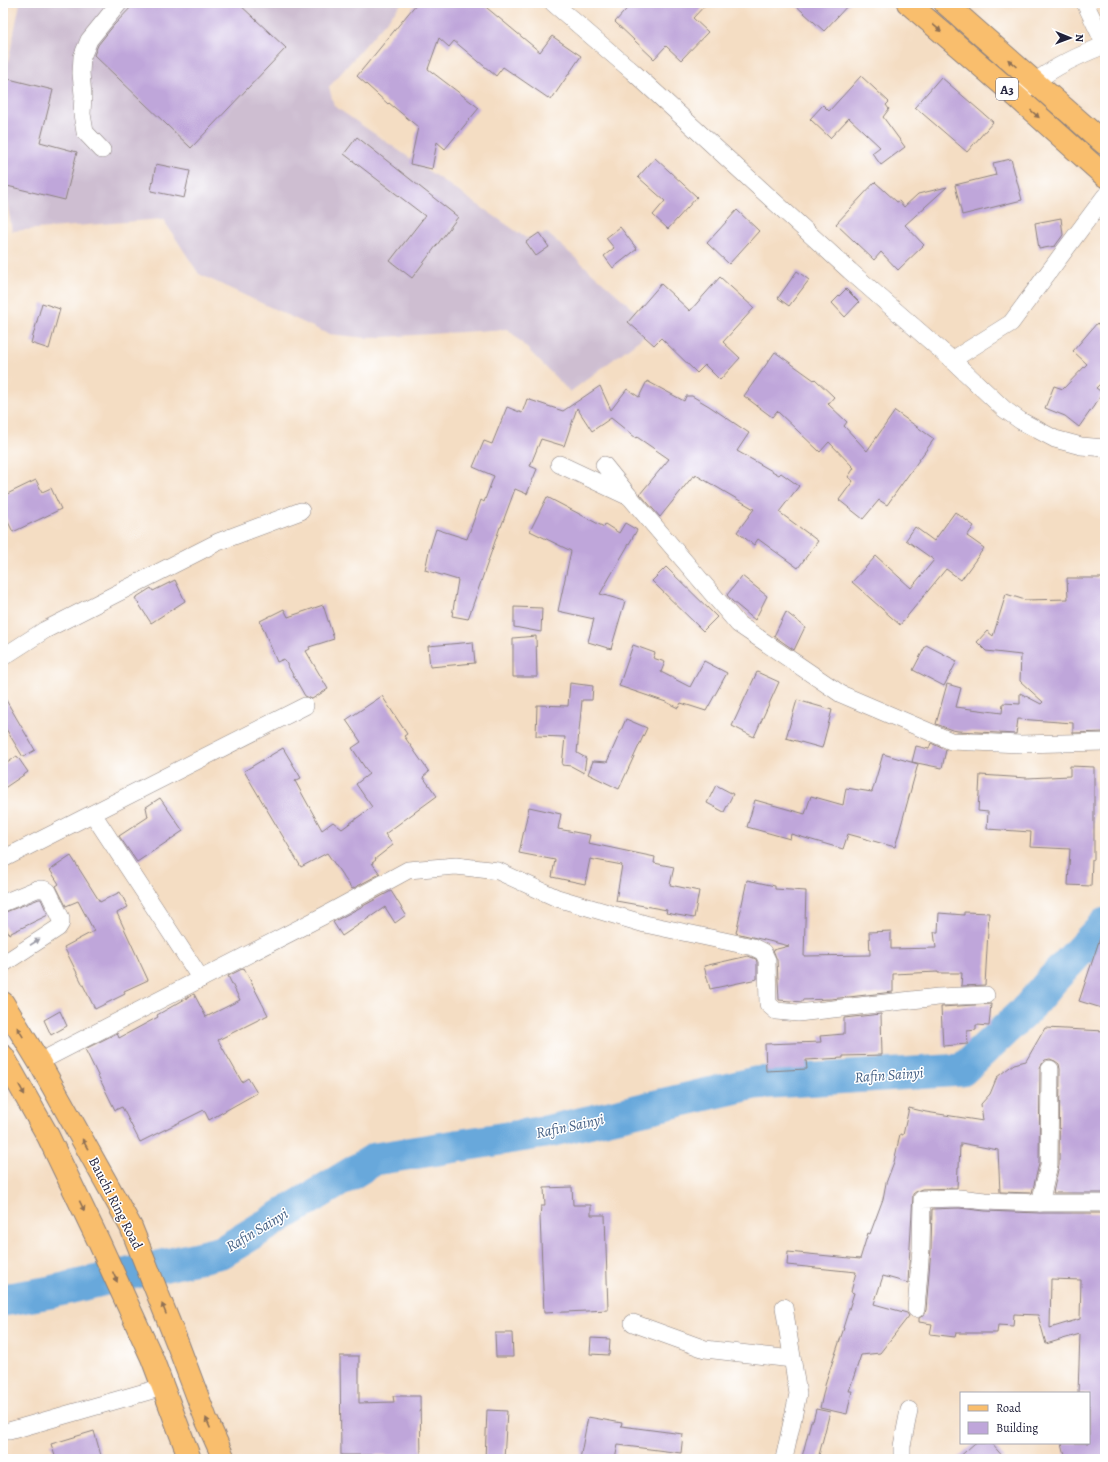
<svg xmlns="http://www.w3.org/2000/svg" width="1108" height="1462" viewBox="0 0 1108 1462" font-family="Alegreya,serif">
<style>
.industrial{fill:#cebed1}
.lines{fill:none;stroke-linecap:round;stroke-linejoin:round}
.river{stroke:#68a8db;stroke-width:33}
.building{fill:#bfa6da;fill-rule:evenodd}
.minor-casing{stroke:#8b807f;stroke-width:18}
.major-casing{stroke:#8b807f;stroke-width:24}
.highway-casing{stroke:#8b807f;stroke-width:24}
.minor{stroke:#fff;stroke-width:17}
.major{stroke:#f9be6d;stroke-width:22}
.highway{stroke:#f9be6d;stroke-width:22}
.oneway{fill:#8e7054}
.oneway2{fill:#9c9ca7}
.labels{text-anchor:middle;stroke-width:3;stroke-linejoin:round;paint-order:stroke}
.shield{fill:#fff;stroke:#646476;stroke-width:1}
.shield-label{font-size:13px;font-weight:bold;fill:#22223b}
.street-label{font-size:14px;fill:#22223b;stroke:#fff}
.water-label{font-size:15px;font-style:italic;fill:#425e83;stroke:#fff}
</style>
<rect width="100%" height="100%" fill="#fff"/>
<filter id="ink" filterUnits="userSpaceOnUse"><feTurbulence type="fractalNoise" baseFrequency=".025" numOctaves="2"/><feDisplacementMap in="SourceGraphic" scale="8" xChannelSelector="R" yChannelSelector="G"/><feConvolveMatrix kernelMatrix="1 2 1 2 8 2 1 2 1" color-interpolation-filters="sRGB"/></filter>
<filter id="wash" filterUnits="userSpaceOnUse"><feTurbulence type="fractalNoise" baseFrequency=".012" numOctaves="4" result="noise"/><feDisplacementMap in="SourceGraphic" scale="16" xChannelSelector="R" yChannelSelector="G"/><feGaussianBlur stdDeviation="0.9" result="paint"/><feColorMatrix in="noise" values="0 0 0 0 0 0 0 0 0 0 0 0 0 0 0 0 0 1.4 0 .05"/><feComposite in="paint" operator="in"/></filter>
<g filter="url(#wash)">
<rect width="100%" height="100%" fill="#f4ddc3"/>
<!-- industrial -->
<path class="industrial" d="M20,3H402L329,87L334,106L526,238L547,233L655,328L570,392L508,329L368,338L328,334L199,274L163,219L12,231L3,178V87Z"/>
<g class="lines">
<!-- river -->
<path class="river" d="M3,1300L51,1292L222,1252L375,1159L545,1132L755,1083L962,1070L1029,1007L1053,979L1105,924"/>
</g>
<g id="blocks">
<!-- building -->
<g class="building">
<path d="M135,3H238L286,48L191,148L94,55L98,45L114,25Z"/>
<path d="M417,3H481L540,52L552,36L581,56L551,100L503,67L496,76L454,41L449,47L439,38L428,69L479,108L445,149L437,142L432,169L410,164L418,127L389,103L388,104L357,76Z"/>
<path d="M632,3H707L693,18L708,32L681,60L666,46L654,59L615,22Z"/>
<path d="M793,3H850L824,31Z"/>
<path d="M861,76L889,102L886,105L889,109L883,117L905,147L881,165L872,153L880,147L849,118L830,138L810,119L823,105L829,111Z"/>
<path d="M941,77L993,122L967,152L915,107Z"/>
<path d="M9,79L53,90L40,142L77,152L65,200L3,185V104Z"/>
<path d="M357,137L458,217L412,278L390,261L425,216L344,154Z"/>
<path d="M655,158L697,197L668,229L653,215L665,201L638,177Z"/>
<path d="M1011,159L1022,200L962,215L955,185L996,175L993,163Z"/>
<path d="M156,164L190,171L184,198L151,191Z"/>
<path d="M875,182L897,202L899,201L904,207L918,194L947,187L905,225L924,245L898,270L881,252L874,260L836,224Z"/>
<path d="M737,210L759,231L729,264L707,243Z"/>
<path d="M1061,218L1063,235L1055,246L1039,249L1035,223Z"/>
<path d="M620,227L637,249L613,268L604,256L614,248L606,238Z"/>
<path d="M539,233L549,247L536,256L526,242Z"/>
<path d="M797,271L809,280L789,306L778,298Z"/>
<path d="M720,277L754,308L723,342L740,358L720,380L705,365L697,373L661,338L654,345L628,322L661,284L690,311Z"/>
<path d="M846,289L859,302L845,317L832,303Z"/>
<path d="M42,303L60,309L49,349L31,343Z"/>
<path d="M1097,323L1105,331V379L1096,388L1103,393L1079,427L1065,416L1045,408L1054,386L1063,389L1087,364L1073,351Z"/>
<path d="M775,352L814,380L815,379L834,397L828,404L847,422L844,426L867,451L895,411L934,439L887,505L879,500L863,519L839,500L853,481L848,477L854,468L829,442L820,452L777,411L772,417L744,396Z"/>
<path d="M647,381L684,401L686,396H692L709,406L749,433L737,451L779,475L781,473L799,486L779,512L818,541L798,568L758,539L754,545L737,532L754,509L696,475L695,477L693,476L660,517L640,494L669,459L637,437L636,438L611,418L592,431L577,408L564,446L541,439L530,466L537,469L527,494L515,489L501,527H500L468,619L452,616L458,580L425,570L429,551L436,529L467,539L481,500L484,502L494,476L473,467L484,441L492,444L507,407L522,413L527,399L563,411L600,386L611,410L627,389L639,397Z"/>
<path d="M36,480L42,492L51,488L61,509L13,532L3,512V496Z"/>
<path d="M547,497L604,527L605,524L619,533L625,523L637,530L600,594L625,601L611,649L588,642L594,619L558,611L571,551L530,531Z"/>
<path d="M955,512L974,526L967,536L984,548L961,580L946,569L900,625L852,582L876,556L911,588L934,560L906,540L915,527L934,541Z"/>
<path d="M666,567L717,617L703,631L652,581Z"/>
<path d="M742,576L767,596L755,620L732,601L727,595Z"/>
<path d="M1067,578H1105V732L1073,733V723L1018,719L1016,734L958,731L952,730L936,724L947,684L961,688L956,707L1002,713L1003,703L1020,704V693L1041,704L1043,702L1020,681L1021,655L986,651L977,642L987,631L993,636L1006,594L1025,600L1068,599Z"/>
<path d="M175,580L185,601L151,623L135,598L151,588L153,591Z"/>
<path d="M323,605L334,639L309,647L310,649L306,651L328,689L312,699L305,696L284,659L277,662L260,621L284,609L288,617Z"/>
<path d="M514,607L542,608L541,632L514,627Z"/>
<path d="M786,612L805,627L794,650L774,636Z"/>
<path d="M536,636L537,677H513V638Z"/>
<path d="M473,642L475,663L430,667L428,646Z"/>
<path d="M633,645L655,653L653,658L665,662L661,672L690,687L704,661L727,673L706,711L681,703L678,708L666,702L619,686Z"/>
<path d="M926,645L957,661L944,686L913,670Z"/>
<path d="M757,672L779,682L754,737L732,726Z"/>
<path d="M570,683L593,686L592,700H582L577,753L586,758L584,773L571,766L562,765L565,737L536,736L537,705L568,706Z"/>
<path d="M3,695L35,750L23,757L3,724Z"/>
<path d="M382,696L407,734L404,736L429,772L423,777L437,796L385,834L393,845L375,859L376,860L372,863L380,874L352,889L327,853L301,867L244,771L283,748L301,778L295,781L322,830L333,822L342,829L372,807L356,784L369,774L352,748L361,742L346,720Z"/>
<path d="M797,700L832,710L822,748L786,738Z"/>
<path d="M626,719L647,728L619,789L588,774L593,761L607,762Z"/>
<path d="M931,743L946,750L942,768L912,762L916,746L929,749Z"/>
<path d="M883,754L918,764L895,847L848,834L843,849L791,834L790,839L747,827L755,800L805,814L811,796L843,805L846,788L872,792Z"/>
<path d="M17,756L28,772L3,789V766Z"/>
<path d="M1070,766L1094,767V860H1092L1091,886L1068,885L1070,849L1030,847L1031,832L987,829L988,812L978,811L980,775L1027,778L1070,776Z"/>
<path d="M716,785L733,794L724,812L707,803Z"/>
<path d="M160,798L183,831L137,862L119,836L148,817L146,807Z"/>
<path d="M529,807L561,814L558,829L590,835L588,843L655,857L654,863L674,867L670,885L699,891L694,918L666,913L667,910L616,901L622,865L590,859L585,884L552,877L555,860L519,853Z"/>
<path d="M71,856L100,902L120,892L128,907L117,913L148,980L124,991L125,994L95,1009L64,947L94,931L78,901L66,906L56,886L59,884L50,870Z"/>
<path d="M747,880L775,886V889L806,891L804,956L870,955L869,932L891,931V949L936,948L934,932H938L939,913L964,915V912L989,913L985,985L961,986L962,973H938V972L893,974V992L831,999L802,1000V1002L779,1000L777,960L773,950L789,946L736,933Z"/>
<path d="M391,891L406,915L395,923L385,907L342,936L333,922Z"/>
<path d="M39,899H41L48,915L9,934L3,923V913Z"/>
<path d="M1102,932H1105V1009L1079,1001Z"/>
<path d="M748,956L756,959L757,962V979L710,989L704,966Z"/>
<path d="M244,968L268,1015L218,1040L242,1082L248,1078L257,1093L209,1120L204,1110L140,1142L122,1107L115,1110L85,1049L117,1033L119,1038L158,1017L157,1015L194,994L206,1017L240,1000L228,976Z"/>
<path d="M991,1004L989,1026L976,1025V1030L967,1031L968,1044L943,1046L941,1007Z"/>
<path d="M60,1011L67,1026L51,1035L44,1020Z"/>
<path d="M881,1014L882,1055L843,1056V1058L806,1060L807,1069L766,1071L765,1044L821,1042L820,1036L844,1034V1018Z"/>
<path d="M1045,1028L1105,1031V1193H1053L1059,1165L1060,1069L1059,1064L1055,1061L1050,1059L1045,1060L1042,1064L1040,1069L1039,1164L1032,1193L1000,1192L998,1150L961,1143V1146H960L959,1167H958L957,1188L922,1189L917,1191L913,1194L908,1283L883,1276L874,1304L907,1313L909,1316L880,1353L861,1355L849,1391H852L847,1414L820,1408L826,1381L844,1328H843L854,1293L851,1292L856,1272L787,1265L788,1252L860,1259L868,1233L870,1234L883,1199L886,1183L894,1162L900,1134L903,1135L909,1108L926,1112L983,1121L981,1104L990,1094L997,1077L1014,1064L1026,1061Z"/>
<path d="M572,1187L573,1205H591V1215H605L608,1310L544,1313L540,1217L541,1206H545L544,1188Z"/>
<path d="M959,1208L985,1211L1040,1213H1105V1313H1102L1105,1333V1459H1066L1062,1443H1089V1393H1078L1080,1334L1046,1344L1038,1315L1014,1314L1013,1326L998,1325L997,1333H956L955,1337L930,1334L932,1324L919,1322V1318L924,1315L926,1310L931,1249L932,1209ZM1051,1279L1081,1280L1080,1319L1050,1328Z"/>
<path d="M495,1333H512L513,1357H496Z"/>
<path d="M591,1338L610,1339L609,1355L590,1354Z"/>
<path d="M340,1356H359V1403L394,1402L393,1396H420L421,1459H395V1455H341Z"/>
<path d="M816,1409L830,1412L818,1459H810L802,1457L811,1421H813Z"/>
<path d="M487,1410L507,1411L504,1459H485Z"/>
<path d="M588,1417L622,1423L621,1426L683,1434L681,1453L618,1445L615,1459H580Z"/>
<path d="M94,1431L102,1459H56L51,1444Z"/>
<path d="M975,1443H991L1005,1459H957Z"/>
</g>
</g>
</g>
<g filter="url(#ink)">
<use href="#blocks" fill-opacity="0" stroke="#8b807f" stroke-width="1"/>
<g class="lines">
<defs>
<g id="minor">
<path d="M553,3L632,71L850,271L952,360L1004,409L1021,421L1055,439L1081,446L1105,448"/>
<path d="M1085,3L1105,45"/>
<path d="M1017,97C1045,71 1070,59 1105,45"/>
<path d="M102,150L85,132L82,114L83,95L81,73L82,57L89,40L119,3"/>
<path d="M952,360L1011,323L1105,196"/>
<path d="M559,464L625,495"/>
<path d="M604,465L629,496L738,624L841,694L951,741L1020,744L1105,742"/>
<path d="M3,657L45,630L218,542L301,511"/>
<path d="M93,814L201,979"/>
<path d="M3,859L305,706"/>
<path d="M3,903L37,889H43L48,891L61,918V923L58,928L3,964"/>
<path d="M39,1062L325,915L408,870L456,866L498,871L557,898L645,924L753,947L763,952L767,960L768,1004L776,1011L798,1013L938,997L986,995"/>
<path d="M1050,1069L1049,1165L1040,1203H1105"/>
<path d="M916,1309L921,1248L922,1199L959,1198L985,1201L1040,1203"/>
<path d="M633,1323L705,1349L792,1359"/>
<path d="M3,1431H9L163,1387"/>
<path d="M784,1459L798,1394L784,1307"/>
<path d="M902,1459V1446L909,1410"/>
</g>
<g id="major">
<path d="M3,1003L39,1062L131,1227L178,1345L206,1419L224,1459"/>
<path d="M3,1056L48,1136L99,1242L152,1358L190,1459"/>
</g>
<g id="highway">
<path d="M908,3L1017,97L1105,176"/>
<path d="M945,3L1105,144"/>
</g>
</defs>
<!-- minor casing -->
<use href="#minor" class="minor-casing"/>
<!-- major casing -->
<use href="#major" class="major-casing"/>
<!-- highway casing -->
<use href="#highway" class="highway-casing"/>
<!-- minor -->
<use href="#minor" class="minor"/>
<!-- major -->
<use href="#major" class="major"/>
<!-- highway -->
<use href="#highway" class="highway"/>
</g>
<!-- one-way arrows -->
<defs><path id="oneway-solid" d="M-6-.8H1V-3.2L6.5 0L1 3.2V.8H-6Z"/></defs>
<g class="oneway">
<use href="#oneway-solid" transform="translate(937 28) rotate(41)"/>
<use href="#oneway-solid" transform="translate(1012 63) rotate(-138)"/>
<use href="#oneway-solid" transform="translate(1035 114) rotate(42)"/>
<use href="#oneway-solid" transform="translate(20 1032) rotate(-122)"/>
<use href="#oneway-solid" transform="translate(22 1090) rotate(61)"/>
<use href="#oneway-solid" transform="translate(85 1144) rotate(-119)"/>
<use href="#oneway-solid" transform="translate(82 1206) rotate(64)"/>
<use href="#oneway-solid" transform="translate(115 1277) rotate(66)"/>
<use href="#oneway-solid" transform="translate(164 1309) rotate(-112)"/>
<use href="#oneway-solid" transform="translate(208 1423) rotate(-113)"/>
</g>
<use class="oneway2" href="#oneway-solid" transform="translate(35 942) rotate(-33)"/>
</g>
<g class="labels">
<!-- shield labels -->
<rect class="shield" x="996" y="78" width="22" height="22" rx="3"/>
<g class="shield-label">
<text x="1007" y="94">A3</text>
</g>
<!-- street labels -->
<g class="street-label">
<text transform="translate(116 1203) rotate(63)" y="5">Bauchi Ring Road</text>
</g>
<!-- water labels -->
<g class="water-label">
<text transform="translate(889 1075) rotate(-4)" y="5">Rafin Sainyi</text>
<text transform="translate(570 1126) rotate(-12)" y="5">Rafin Sainyi</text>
<text transform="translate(257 1230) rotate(-31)" y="5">Rafin Sainyi</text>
</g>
</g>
<!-- margin -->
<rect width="1108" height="1462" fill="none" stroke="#fff" stroke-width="16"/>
<!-- legend -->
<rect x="960" y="1392" width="130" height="52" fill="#ffffff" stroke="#a7a7b1"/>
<rect x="968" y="1405" width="20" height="6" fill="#f9be6d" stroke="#a7a7b1"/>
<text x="996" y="1412" font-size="12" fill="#22223b">Road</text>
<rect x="968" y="1422" width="20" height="12" fill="#bfa6da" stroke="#a7a7b1"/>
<text x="996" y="1432" font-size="12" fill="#22223b">Building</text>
<!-- north arrow -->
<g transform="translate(1070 38) rotate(91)" stroke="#ffffff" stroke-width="3" paint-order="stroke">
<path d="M0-3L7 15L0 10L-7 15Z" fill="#22223b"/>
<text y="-6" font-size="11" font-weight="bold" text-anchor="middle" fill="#22223b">N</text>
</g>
</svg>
